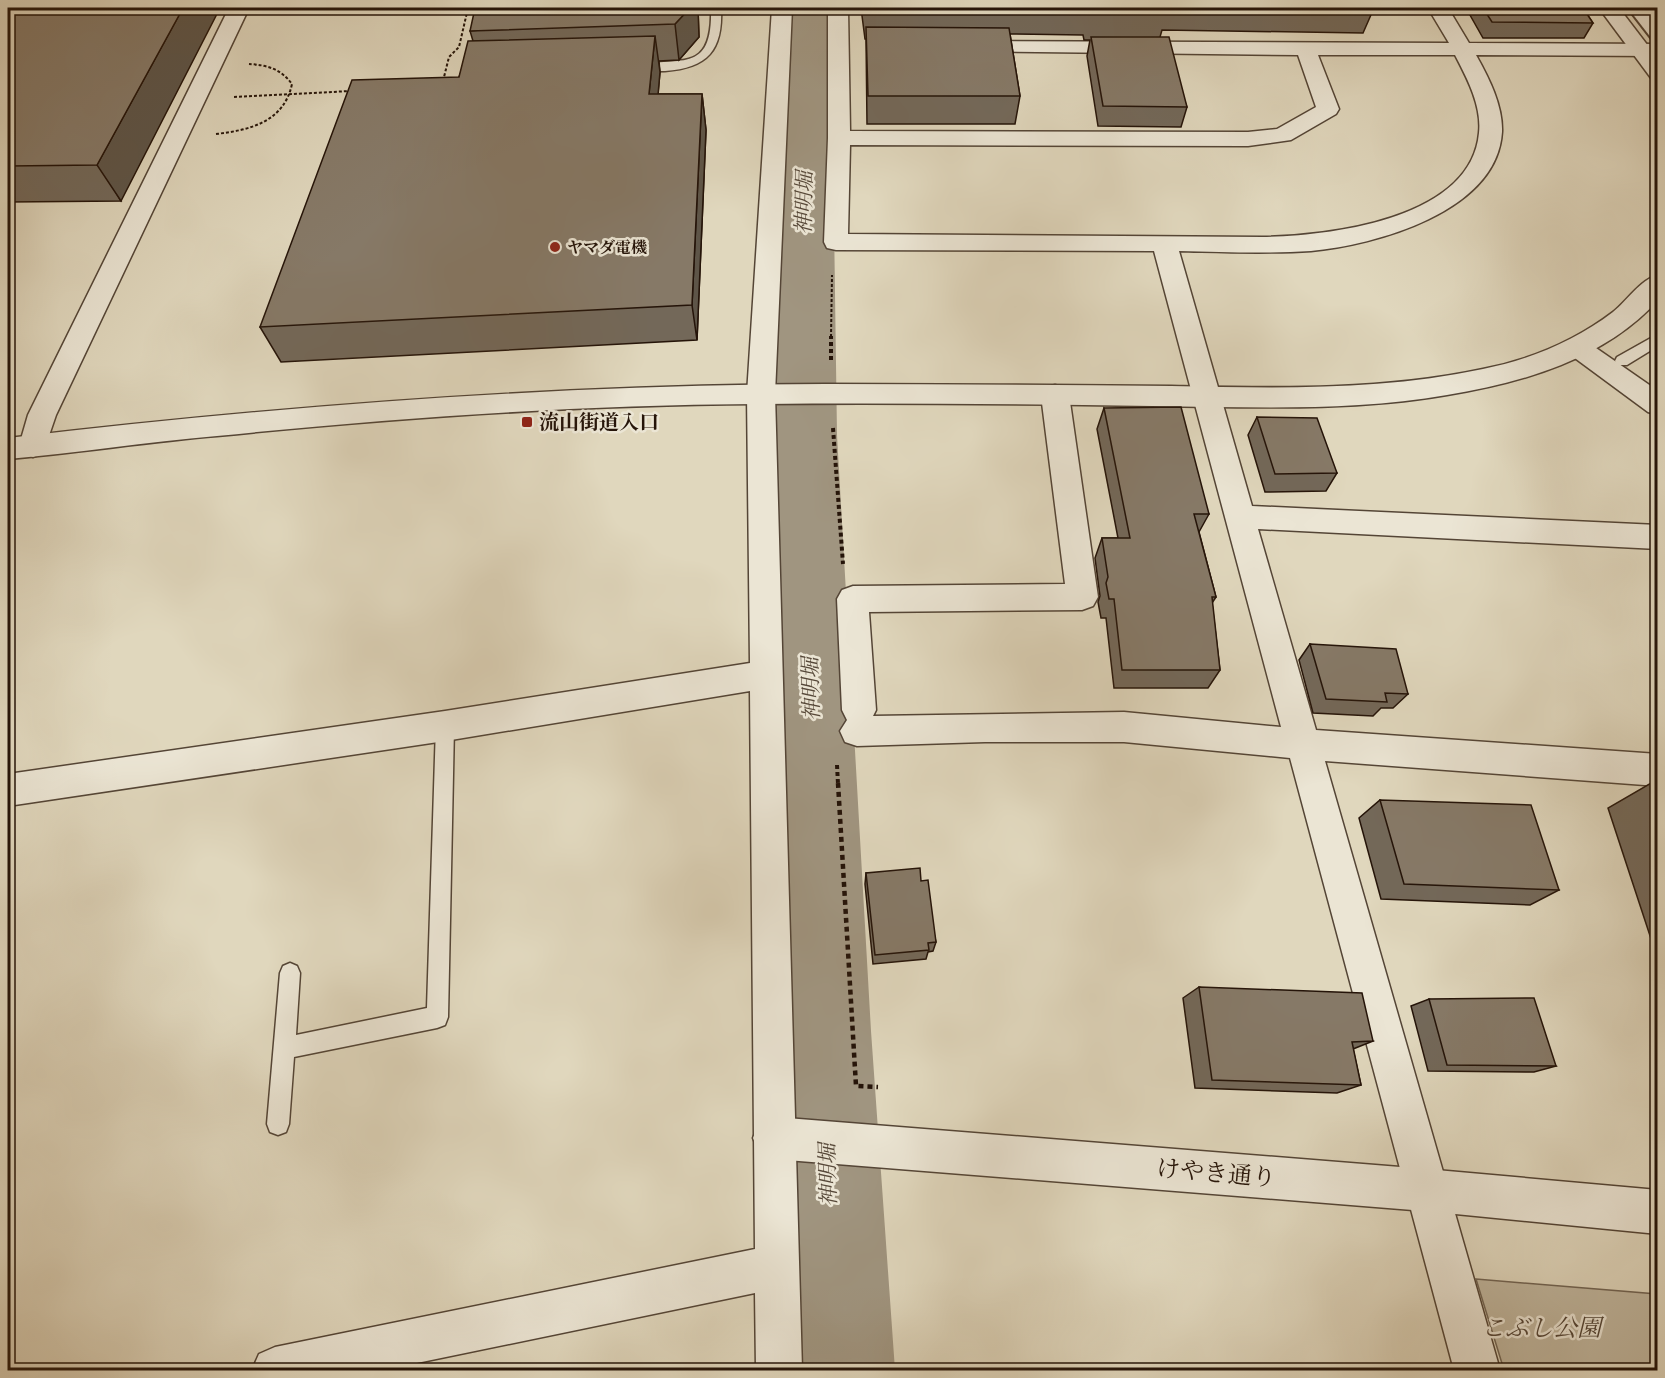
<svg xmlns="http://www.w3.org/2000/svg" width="1665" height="1378" viewBox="0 0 1665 1378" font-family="'IM FELL Double Pica','Noto Serif JP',serif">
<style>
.green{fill:#c0b69e;stroke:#726554;stroke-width:1.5}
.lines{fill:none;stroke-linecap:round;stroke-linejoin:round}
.river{fill:#a09580;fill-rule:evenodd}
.service-casing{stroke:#544536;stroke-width:3}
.pedestrian-casing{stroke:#544536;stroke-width:4}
.minor-casing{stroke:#544536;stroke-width:3}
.tertiary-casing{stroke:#544536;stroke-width:3}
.path-far2{stroke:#251409;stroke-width:2;stroke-dasharray:3 2;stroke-linecap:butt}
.path-far1{stroke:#251409;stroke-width:4;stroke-dasharray:4 3;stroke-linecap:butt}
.path{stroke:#251409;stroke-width:4.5;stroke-dasharray:5 4;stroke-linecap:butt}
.service{fill:#ebe5d4;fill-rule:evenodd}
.pedestrian{fill:#ebe5d4;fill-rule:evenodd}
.minor{fill:#ebe5d4;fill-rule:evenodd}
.tertiary{fill:#ebe5d4;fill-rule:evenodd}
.wall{fill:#736859;stroke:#251409;stroke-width:1.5}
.shaded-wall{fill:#5e5548;stroke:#251409;stroke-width:1.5}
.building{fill:#867967;stroke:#251409;stroke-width:1.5}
.poi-dot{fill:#8f2418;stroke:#ebe5d4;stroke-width:2}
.labels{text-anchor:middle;stroke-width:5;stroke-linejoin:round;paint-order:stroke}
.far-poi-label{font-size:16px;font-weight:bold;fill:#251409;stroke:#ebe5d4;text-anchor:start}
.poi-label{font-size:20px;font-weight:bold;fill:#251409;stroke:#ebe5d4;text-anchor:start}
.water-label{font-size:21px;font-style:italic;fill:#564839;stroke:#ebe5d4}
.near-street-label{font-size:24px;fill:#251409;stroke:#ebe5d4}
.near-park-label{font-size:24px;font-style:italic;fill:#544536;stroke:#ebe5d4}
</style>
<rect width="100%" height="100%" fill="#e0d7bd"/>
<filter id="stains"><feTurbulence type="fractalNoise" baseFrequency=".00333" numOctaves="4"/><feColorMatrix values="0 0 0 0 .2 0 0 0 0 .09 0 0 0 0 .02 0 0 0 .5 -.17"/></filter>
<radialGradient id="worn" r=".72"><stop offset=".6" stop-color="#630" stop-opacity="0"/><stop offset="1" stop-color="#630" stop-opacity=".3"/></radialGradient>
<!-- green -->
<path class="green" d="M1476,1279L1657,1294V1370H1504Z"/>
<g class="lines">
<!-- river -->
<path class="river" d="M781,8H831L837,435L871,1031L895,1370H777L771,1031L765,435Z"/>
<defs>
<g id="service">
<path d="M711,8H721C723,50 708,68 665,71C654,71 642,73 632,70V66C678,55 713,77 711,8Z"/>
<path d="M1658,334V346L1627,365H1617L1615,361L1617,357Z"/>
<path d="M445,718L452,720L454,726L448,1017L445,1025L437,1028L294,1057L289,1124L286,1132L278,1135L270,1132L267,1124L280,973L283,966L290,963L297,966L300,973L296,1035L427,1008L436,726L438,720Z"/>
</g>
<path id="pedestrian" d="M1628,8H1646L1658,23V40L1652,39Z"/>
<g id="minor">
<path d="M229,8H249L56,415L43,453L33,457L23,453L19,446L28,415Z"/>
<path d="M772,8H792L775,394L802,1370H756L755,1293L383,1370H252L259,1354L275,1347L755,1249L750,691L445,741L8,806V774L445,711L750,663L747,394Z"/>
<path d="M828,8H848L850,131L1248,132L1277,129L1316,107L1298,55L959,51L956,47L959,43L966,41L1449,43L1428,8H1448L1469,43L1658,44V56L1476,55C1489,78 1503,106 1502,132C1497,212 1375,245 1311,251C1267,254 1223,252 1179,251L1252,506L1658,525V549L1258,529L1316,730L1658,754V786L1325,761L1500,1370H1454L1290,758L1124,742H985L857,746L845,742L840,731L847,720L842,710L837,599L842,590L853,586L1065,584L1041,395L1045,388L1055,385L1065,388L1069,395L1098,597L1093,606L1082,610L869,612L876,710L873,716L1124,712L1281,727L1154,251L836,250L827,248L824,242L828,138ZM1318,55H1455C1467,78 1482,106 1479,133C1471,220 1328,236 1262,237L848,234L850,145L1248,146L1291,140L1336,114L1339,109Z"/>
<path d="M1577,338L1586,341L1658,391V415L1648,412L1568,353L1564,347L1568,341Z"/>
</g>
<g id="tertiary">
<path d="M1599,8H1619L1658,59V80L1651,78Z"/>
<path d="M1658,275V300C1605,359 1522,383 1447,395C1349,412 1250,407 1152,406C1020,404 888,403 756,404C576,405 396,418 217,436C147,442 77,453 8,459V438C280,406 551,385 825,384C940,384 1056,385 1171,386C1275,388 1380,391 1483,369C1529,360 1575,341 1613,312C1627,301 1640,280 1658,275Z"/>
<path d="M774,1117L1425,1169L1658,1190V1234L1425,1211L774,1159L759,1153L753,1138L759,1123Z"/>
</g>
</defs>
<!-- service casing -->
<use href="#service" class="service-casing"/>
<!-- pedestrian casing -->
<use href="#pedestrian" class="pedestrian-casing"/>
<!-- minor casing -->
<use href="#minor" class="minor-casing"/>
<!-- tertiary casing -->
<use href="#tertiary" class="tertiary-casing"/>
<!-- path-far2 -->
<g class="path-far2">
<path d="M443,81L449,57L459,47L468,8"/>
<path d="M234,97L351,91"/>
<path d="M216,134C250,130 284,122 292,84C281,69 267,65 249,64"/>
<path d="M831,337L832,275"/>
</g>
<!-- path-far1 -->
<g class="path-far1">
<path d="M831,360V336"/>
<path d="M833,428L843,564"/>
<path d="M837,765L838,784"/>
</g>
<!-- path -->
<path class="path" d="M838,783L856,1086L878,1087"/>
<!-- service -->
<use href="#service" class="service"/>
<!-- pedestrian -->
<use href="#pedestrian" class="pedestrian"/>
<!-- minor -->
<use href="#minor" class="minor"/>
<!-- tertiary -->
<use href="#tertiary" class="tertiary"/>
</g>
<!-- wall -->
<g class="wall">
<path d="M8,8L121,201L8,202Z"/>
<path d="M698,8L699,37L679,60L659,61L660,72L658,94H702L706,130L697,340L281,362L260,327L459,77L473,41L470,31Z"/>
<path d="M861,8H1374L1363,33L1162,30L1160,37L1187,107L1181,127L1098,126L1087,56L1090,40H1084L1083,35L1010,34L1020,96L1015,124H867L866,39H865Z"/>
<path d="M1466,8H1583L1593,23L1584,38H1483Z"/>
<path d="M1649,8H1658V19Z"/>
<path d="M1104,408L1209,514L1199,532L1216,597L1212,603L1220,670L1208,688H1114L1106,618H1101L1098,602L1100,596L1095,558L1102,538H1118L1097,429Z"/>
<path d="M1257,417L1337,473L1326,491L1265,492L1248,435Z"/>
<path d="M1310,644L1408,694L1393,708H1381L1373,716L1313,713L1299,660Z"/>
<path d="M1658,779V960L1608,808Z"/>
<path d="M1380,800L1559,890L1530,905L1381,899L1359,818Z"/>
<path d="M866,873L921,881L936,942L933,951L928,952L926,959L873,964L865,884Z"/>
<path d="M1199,987L1373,1041L1353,1049L1361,1085L1337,1093L1195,1088L1183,998Z"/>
<path d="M1429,999L1556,1066L1534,1072L1428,1071L1411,1006Z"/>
</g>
<!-- shaded-wall -->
<g class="shaded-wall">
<path d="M183,8H220L121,201L97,165Z"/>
<path d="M690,8H698L699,37L679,60L675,24Z"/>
<path d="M655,36L660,72L655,130L649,94Z"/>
<path d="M702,94L706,130L697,340L692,305Z"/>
</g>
<!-- building -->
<g class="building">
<path d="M8,8H183L97,165L8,166Z"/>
<path d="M475,8H690L675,24L470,31Z"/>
<path d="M865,8H1164L1166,14H1089V9L1005,8L1006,14L866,13Z"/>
<path d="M1483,8H1583L1593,23L1492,22Z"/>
<path d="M866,27L1009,28L1020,96H868Z"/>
<path d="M655,36L649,94H702L692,305L260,327L352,80L459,77L468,41Z"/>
<path d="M1091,37H1169L1187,107L1103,106Z"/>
<path d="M1181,407L1209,514H1194L1216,597H1212L1220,670H1122L1114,599H1109L1106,583L1108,577L1102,538H1130L1104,408Z"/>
<path d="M1257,417L1317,418L1337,473L1275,474Z"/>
<path d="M1310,644L1396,649L1408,694L1385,693L1387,702L1326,699Z"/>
<path d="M1380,800L1531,805L1559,890L1404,884Z"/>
<path d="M920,868L921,881L928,880L936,942L928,943L929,950L875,955L866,873Z"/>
<path d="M1199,987L1362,993L1373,1041L1352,1042L1361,1085L1212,1080Z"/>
<path d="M1534,998L1556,1066L1447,1065L1429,999Z"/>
</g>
<!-- markers -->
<g class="poi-dot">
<circle cx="555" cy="247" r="6"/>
<rect x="521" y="416" width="12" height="12" rx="3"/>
</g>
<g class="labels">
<!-- far-poi labels -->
<g class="far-poi-label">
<text x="567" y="253">ヤマダ電機</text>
</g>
<!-- poi labels -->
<g class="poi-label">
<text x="539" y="429">流山街道入口</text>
</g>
<!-- water labels -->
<g class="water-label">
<text transform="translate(804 203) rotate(-89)" y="7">神明堀</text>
<text transform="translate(811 689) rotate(-92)" y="7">神明堀</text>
<text transform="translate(828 1175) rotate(-92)" y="7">神明堀</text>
</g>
<!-- near-street labels -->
<g class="near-street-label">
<text transform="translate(1216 1173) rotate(5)" y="8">けやき通り</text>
</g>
<!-- near-park labels -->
<g class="near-park-label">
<text x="1541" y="1336">こぶし公園</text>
</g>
</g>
<!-- margin -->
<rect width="1665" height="1378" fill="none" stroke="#e0d7bd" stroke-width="30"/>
<rect x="9" y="9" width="1647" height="1360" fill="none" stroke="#251409" stroke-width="3"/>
<rect x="15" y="15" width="1635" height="1348" fill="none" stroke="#251409" stroke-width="1.5"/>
<rect width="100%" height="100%" filter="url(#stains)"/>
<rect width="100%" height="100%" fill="url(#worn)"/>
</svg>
